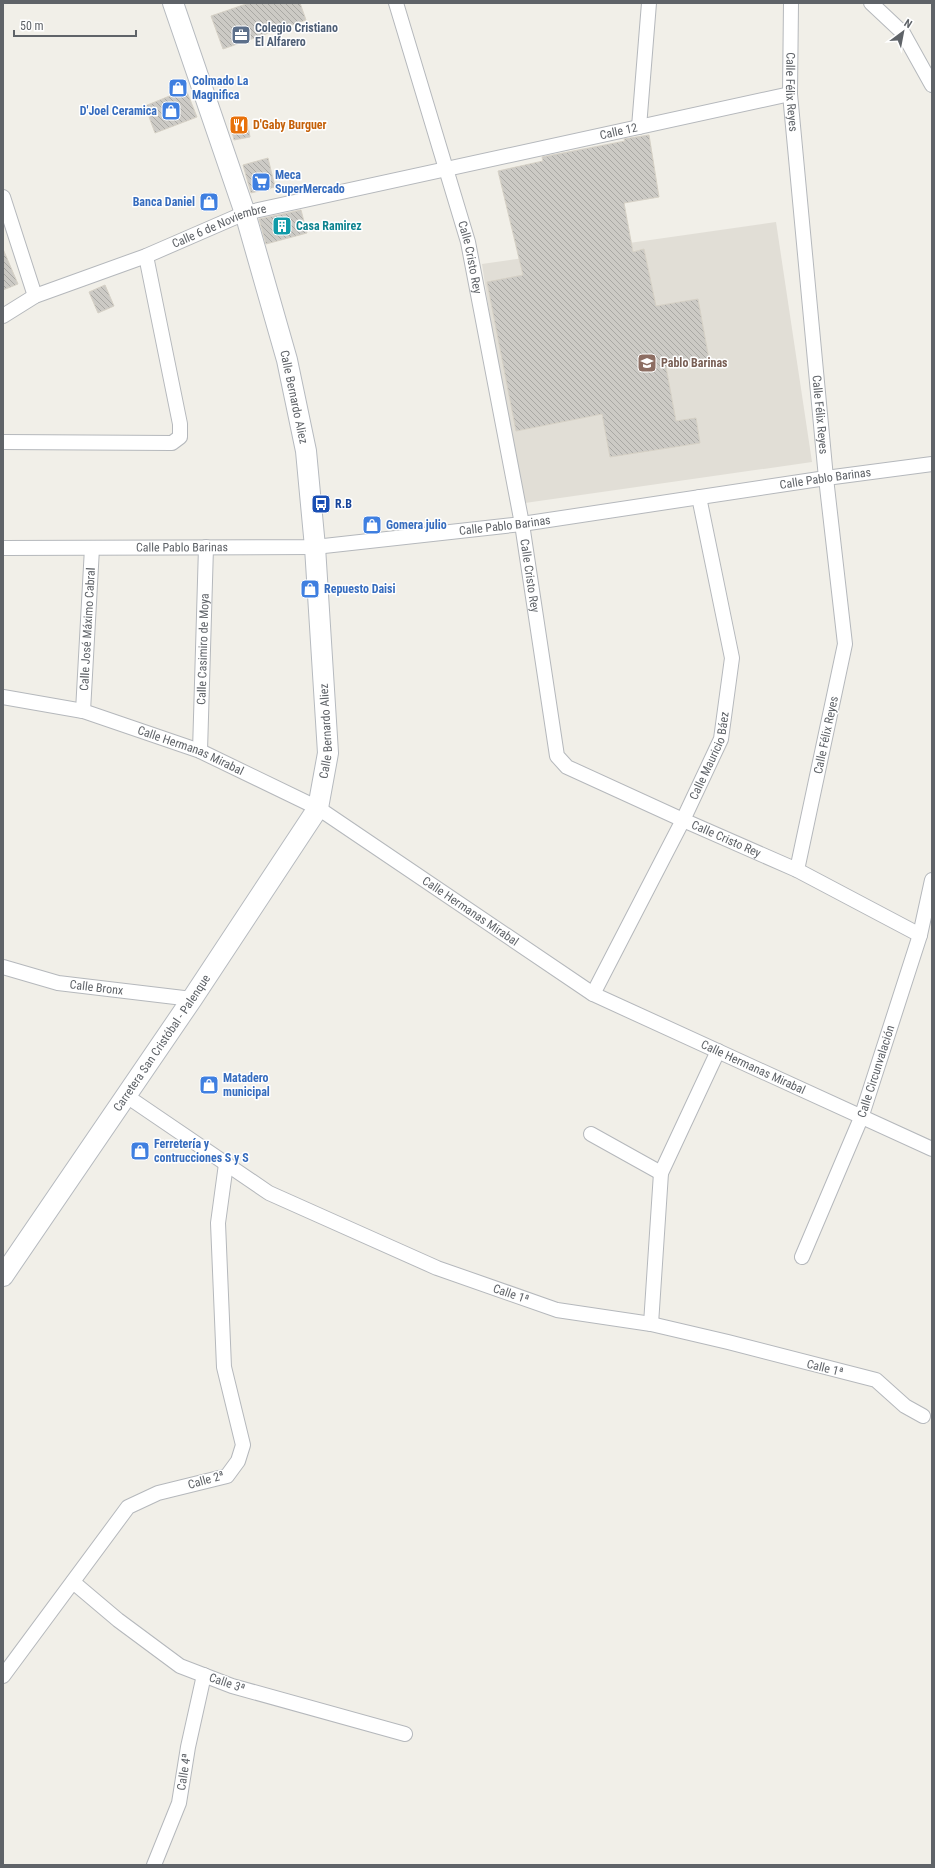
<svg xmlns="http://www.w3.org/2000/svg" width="935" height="1868" viewBox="0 0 935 1868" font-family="'Roboto Condensed',sans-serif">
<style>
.education{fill:#e1ded6}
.building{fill:url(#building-back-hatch);stroke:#d6d1c6}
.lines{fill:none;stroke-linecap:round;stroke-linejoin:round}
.street-casing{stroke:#b5b8bc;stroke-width:16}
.secondary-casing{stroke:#b6babf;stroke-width:22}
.street{stroke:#fff;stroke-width:14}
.secondary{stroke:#fff;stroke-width:20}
.labels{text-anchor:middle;stroke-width:3;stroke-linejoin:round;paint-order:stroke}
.service-label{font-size:12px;font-weight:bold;fill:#4e5e75;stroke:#fff;text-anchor:start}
.shop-label{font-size:12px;font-weight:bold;fill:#366cbe;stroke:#fff;text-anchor:start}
.street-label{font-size:12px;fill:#5f6368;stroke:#fff}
.food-label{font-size:12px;font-weight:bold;fill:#c56008;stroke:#fff;text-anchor:start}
.culture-label{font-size:12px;font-weight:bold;fill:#0d838f;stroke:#fff;text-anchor:start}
.education-label{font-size:12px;font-weight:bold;fill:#785e54;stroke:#fff;text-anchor:start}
.transit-label{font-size:12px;font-weight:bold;fill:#164399;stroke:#fff;text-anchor:start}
</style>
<defs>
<pattern id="building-back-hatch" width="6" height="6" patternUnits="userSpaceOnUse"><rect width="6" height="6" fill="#cccac5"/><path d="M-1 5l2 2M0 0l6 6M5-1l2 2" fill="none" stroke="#a9a8a4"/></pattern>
</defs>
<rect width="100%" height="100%" fill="#f1efe8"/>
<!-- education -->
<path class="education" d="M776,222L812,462L518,504L482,264Z"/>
<!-- building -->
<g class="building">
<path d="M249,3H300L306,20L223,49L211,16Z"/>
<path d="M183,82L197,117L155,133L145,106L172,95L169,87Z"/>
<path d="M247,120L250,137L234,140L230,123Z"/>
<path d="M649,135L659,197L624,203L633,252L644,249L656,306L698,299L709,359L666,367L676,421L696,418L700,443L610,457L602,414L516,431L487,282L523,275L498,171L543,161L542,157L625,141L624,139Z"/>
<path d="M268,158L275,187L251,193L243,165Z"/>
<path d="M211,192L217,207L206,211L200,197Z"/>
<path d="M301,210L307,233L266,244L259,219Z"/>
<path d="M3,249L18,284L3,290Z"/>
<path d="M105,285L114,306L98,313L89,292Z"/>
</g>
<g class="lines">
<defs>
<g id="street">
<path id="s1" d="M396,3L468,242L522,524L557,756L567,767L683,820L797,870L920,935"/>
<path id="s2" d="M791,3L790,94L826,478L845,644L797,870"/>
<path d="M871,3L903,33L932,85"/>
<path d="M639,127L649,3"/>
<path d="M3,197L35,296"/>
<path id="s3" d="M3,316L35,296L146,256L245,213L790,94"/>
<path d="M3,442L172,443L180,437V424L146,256"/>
<path id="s4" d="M3,548L315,547L522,524L826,478L932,464"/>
<path id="s5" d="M3,697L83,711L200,751L318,808L593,994L932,1149"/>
<path id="s6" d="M83,711L92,548"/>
<path id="s7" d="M200,751L206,547"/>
<path id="s8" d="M3,967L58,983L192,999"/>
<path id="s9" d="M593,994L683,820L721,739L732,658L699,497"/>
<path d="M125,1095L269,1193L437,1268L557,1310L651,1324L728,1342L876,1380L905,1406L923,1416"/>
<path d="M591,1134L661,1173"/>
<path id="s10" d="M802,1257L861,1118L920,935L932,880"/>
<path d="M651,1324L661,1173L718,1051"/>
<path d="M73,1582L118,1620L180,1666L232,1686L405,1734"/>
<path d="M3,1676L128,1507L158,1493L227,1476L238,1461L243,1445L224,1367L218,1223L226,1164"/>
<path d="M154,1865L179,1803L188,1747L204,1675"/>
</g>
<g id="secondary">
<path id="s11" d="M3,1276L192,999L318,808L328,753L315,547L306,451L287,360L245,213L173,3"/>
</g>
</defs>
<!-- street casing -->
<use href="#street" class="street-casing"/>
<!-- secondary casing -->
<use href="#secondary" class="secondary-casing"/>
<!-- street -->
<use href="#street" class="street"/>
<!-- secondary -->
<use href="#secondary" class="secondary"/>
</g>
<!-- icons -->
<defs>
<symbol id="office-square" viewBox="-11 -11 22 22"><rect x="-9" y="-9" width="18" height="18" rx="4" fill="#5c6f8a" stroke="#fff"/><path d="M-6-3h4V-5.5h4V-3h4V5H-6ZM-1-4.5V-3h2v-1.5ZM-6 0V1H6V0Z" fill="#fff"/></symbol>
<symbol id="shop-square" viewBox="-11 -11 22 22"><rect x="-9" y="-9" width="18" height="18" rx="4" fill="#3f7fe0" stroke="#fff"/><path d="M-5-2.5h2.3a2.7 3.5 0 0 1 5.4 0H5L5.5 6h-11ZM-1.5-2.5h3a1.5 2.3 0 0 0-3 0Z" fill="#fff"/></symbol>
<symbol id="restaurant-square" viewBox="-11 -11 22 22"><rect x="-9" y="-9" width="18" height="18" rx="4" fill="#e8710a" stroke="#fff"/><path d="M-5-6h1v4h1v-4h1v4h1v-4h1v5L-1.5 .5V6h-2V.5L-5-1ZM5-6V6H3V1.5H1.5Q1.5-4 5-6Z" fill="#fff"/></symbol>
<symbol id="supermarket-square" viewBox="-11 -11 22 22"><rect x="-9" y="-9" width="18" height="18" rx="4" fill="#3f7fe0" stroke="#fff"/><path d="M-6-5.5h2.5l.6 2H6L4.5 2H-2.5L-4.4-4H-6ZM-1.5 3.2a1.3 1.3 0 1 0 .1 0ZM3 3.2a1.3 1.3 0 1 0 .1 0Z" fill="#fff"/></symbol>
<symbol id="building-square" viewBox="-11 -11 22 22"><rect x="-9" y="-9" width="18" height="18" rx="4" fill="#0f9aa8" stroke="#fff"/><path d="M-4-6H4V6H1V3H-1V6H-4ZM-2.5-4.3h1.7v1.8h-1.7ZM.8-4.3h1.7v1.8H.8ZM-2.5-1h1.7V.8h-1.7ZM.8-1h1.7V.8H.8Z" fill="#fff"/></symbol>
<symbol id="school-square" viewBox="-11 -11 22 22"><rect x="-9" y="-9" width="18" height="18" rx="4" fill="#8d6e63" stroke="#fff"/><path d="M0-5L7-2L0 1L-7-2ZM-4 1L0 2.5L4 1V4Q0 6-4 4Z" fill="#fff"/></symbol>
<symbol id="bus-square" viewBox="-11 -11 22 22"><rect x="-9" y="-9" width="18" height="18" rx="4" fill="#1a4fb4" stroke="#fff"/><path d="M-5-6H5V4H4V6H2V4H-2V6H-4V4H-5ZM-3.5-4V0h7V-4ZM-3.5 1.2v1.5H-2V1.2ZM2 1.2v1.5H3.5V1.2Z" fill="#fff"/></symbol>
</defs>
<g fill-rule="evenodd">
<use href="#office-square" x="230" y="24" width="22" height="22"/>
<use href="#shop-square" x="167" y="77" width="22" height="22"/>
<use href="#shop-square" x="160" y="100" width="22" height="22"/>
<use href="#restaurant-square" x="228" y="114" width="22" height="22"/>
<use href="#supermarket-square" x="250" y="171" width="22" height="22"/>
<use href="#shop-square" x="198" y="191" width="22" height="22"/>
<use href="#building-square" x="271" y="215" width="22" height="22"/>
<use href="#school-square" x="636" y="352" width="22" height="22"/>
<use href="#bus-square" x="310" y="493" width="22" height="22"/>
<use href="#shop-square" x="361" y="514" width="22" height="22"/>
<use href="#shop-square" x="299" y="578" width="22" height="22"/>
<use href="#shop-square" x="198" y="1074" width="22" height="22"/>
<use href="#shop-square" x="129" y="1140" width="22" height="22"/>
</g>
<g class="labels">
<!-- service labels -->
<g class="service-label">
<text x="255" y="32">Colegio Cristiano<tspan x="255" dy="14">El Alfarero</tspan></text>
</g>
<!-- shop labels -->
<g class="shop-label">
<text x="192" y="85">Colmado La<tspan x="192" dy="14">Magnifica</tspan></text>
<text x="157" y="115" text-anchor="end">D'Joel Ceramica</text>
<text x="275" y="179">Meca<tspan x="275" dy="14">SuperMercado</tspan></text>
<text x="195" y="206" text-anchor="end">Banca Daniel</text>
<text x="386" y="529">Gomera julio</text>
<text x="324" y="593">Repuesto Daisi</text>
<text x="223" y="1082">Matadero<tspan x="223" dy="14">municipal</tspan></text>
<text x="154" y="1148">Ferretería y<tspan x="154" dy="14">contrucciones S y S</tspan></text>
</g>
<!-- street labels -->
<g class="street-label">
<text dy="4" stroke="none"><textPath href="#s2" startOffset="89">Calle Félix Reyes</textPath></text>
<text dy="4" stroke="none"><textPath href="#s3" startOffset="646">Calle 12</textPath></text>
<text dy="4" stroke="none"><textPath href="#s3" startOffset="235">Calle 6 de Noviembre</textPath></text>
<text dy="4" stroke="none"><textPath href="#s1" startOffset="265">Calle Cristo Rey</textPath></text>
<text transform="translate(294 397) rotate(78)" y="4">Calle Bernardo Aliez</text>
<text dy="4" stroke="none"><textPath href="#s2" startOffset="413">Calle Félix Reyes</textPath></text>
<text dy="4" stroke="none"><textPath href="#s4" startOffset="827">Calle Pablo Barinas</textPath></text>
<text dy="4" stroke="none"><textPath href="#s4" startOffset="503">Calle Pablo Barinas</textPath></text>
<text dy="4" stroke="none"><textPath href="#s4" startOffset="179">Calle Pablo Barinas</textPath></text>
<text dy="4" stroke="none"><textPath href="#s1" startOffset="589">Calle Cristo Rey</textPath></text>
<text dy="4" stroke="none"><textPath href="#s6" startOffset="82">Calle José Máximo Cabral</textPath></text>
<text dy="4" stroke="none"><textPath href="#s7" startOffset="102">Calle Casimiro de Moya</textPath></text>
<text dy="4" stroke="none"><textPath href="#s11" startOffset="642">Calle Bernardo Aliez</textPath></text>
<text transform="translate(826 735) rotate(-78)" y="4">Calle Félix Reyes</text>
<text dy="4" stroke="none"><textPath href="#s5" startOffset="196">Calle Hermanas Mirabal</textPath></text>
<text dy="4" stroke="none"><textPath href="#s9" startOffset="266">Calle Mauricio Báez</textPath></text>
<text dy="4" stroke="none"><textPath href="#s1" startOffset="961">Calle Cristo Rey</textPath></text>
<text dy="4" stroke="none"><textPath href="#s5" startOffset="520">Calle Hermanas Mirabal</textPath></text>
<text dy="4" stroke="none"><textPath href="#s8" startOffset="96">Calle Bronx</textPath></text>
<text dy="4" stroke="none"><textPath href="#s11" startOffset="282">Carretera San Cristóbal - Palenque</textPath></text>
<text dy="4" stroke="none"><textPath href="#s5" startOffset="844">Calle Hermanas Mirabal</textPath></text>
<text dy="4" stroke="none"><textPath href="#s10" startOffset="200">Calle Circunvalación</textPath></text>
<text transform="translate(511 1294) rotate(19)" y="4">Calle 1ª</text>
<text transform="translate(825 1368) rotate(14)" y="4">Calle 1ª</text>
<text transform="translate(206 1480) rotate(-16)" y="4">Calle 2ª</text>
<text transform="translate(227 1683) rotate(19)" y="4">Calle 3ª</text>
<text transform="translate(184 1772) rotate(-81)" y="4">Calle 4ª</text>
</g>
<!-- food labels -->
<g class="food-label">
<text x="253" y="129">D'Gaby Burguer</text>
</g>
<!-- culture labels -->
<g class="culture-label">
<text x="296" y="230">Casa Ramirez</text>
</g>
<!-- education labels -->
<g class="education-label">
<text x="661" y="367">Pablo Barinas</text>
</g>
<!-- transit labels -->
<g class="transit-label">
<text x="335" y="508">R.B</text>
</g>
</g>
<!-- border -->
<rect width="935" height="1868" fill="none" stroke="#5f6368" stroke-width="8"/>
<!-- north arrow -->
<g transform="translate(903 32) rotate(32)" stroke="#ffffff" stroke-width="3" paint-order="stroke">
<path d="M0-3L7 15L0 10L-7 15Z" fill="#5f6368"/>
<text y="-6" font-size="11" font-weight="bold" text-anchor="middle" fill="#5f6368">N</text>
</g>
<!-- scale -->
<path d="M14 30v6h122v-6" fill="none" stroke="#5f6368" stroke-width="2"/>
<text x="20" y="30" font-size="12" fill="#5f6368" stroke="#ffffff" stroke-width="3" paint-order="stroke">50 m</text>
</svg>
